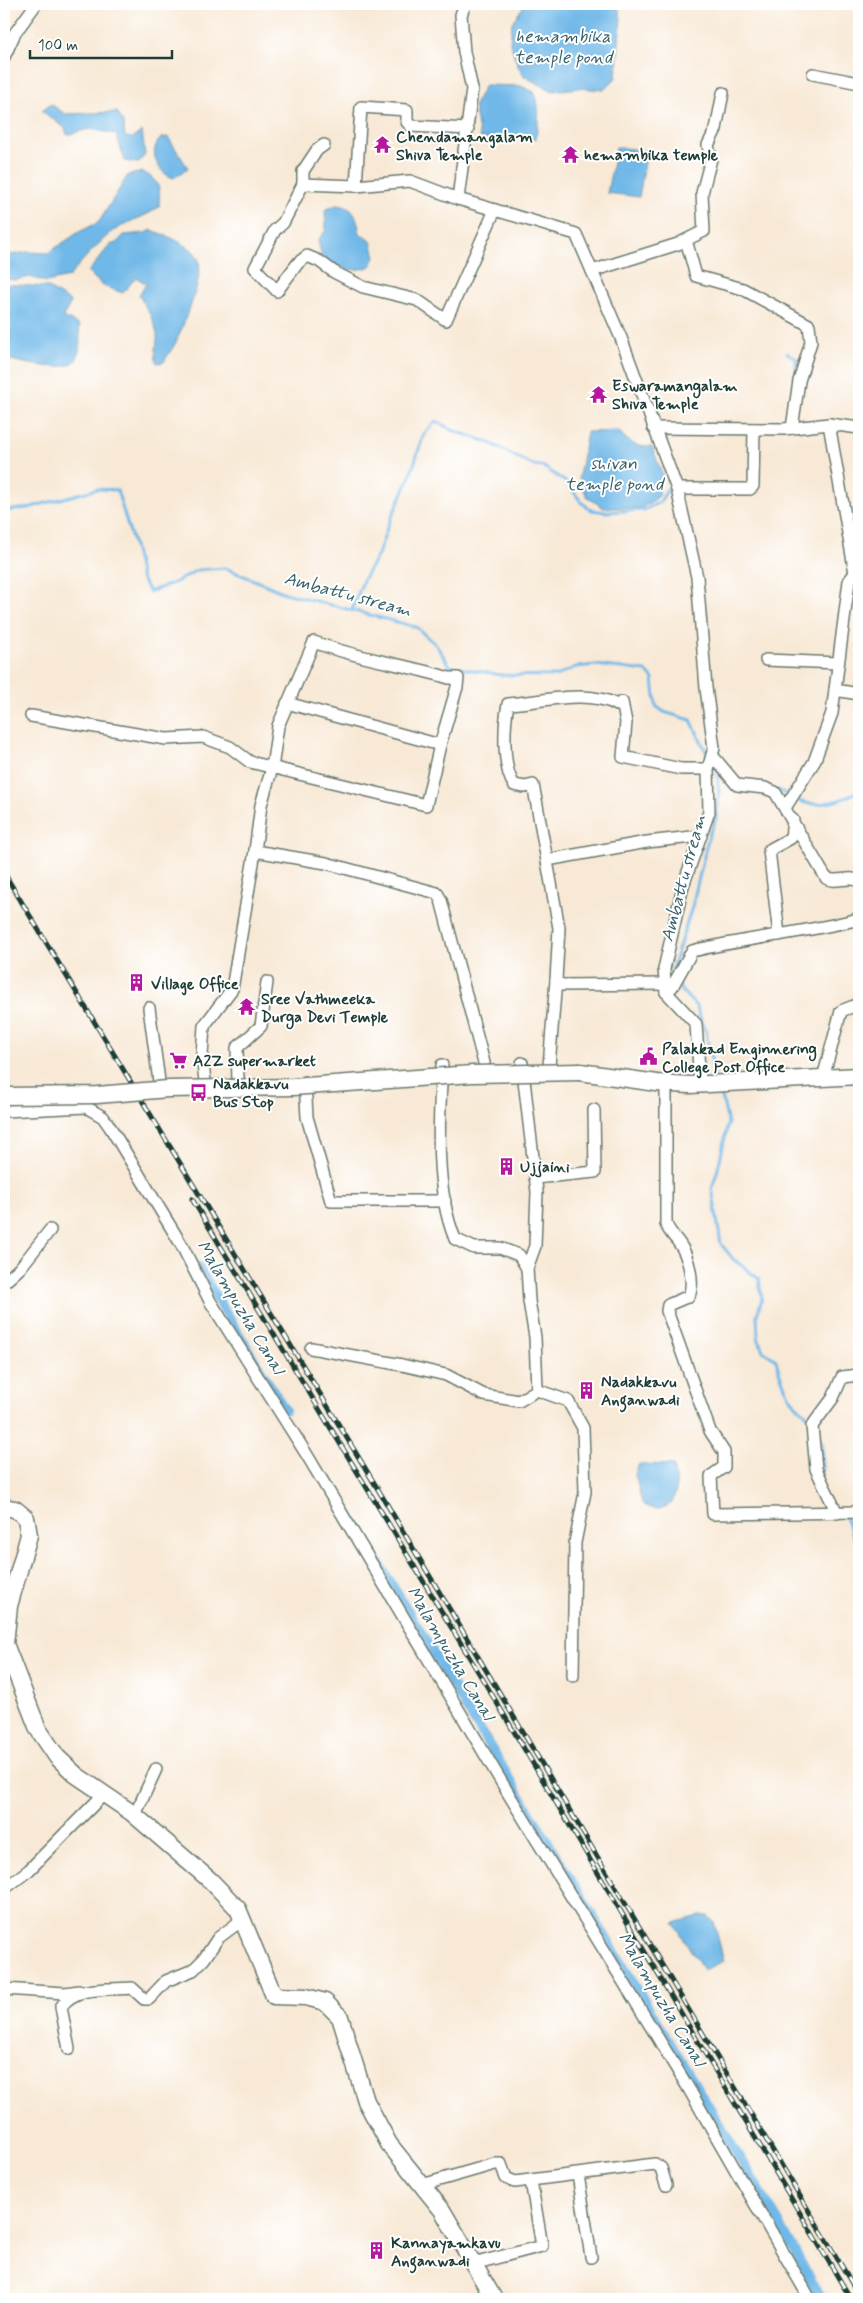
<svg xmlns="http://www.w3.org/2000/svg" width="863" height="2303" viewBox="0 0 863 2303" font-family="Mynerve,sans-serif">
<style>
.water{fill:#70b8e8;stroke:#487a8e}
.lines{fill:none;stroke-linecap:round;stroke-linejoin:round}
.stream{stroke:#70b8e8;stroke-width:3}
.canal{stroke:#70b8e8;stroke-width:10}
.street-casing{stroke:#6b796d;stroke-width:14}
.secondary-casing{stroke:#6b796d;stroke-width:19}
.street{stroke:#fff;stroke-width:11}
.secondary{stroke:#fff;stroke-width:16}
.rail-casing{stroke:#1f3d34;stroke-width:5}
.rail{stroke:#fff;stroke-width:3;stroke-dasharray:9;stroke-linecap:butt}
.secondary-bridge-casing{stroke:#6b796d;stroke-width:19;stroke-linecap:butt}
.secondary-bridge{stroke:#fff;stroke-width:16}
.labels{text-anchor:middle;stroke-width:4;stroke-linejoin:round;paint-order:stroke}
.poi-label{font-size:16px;font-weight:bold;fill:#1f3d34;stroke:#fff;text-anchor:start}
.water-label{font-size:18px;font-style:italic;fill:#37626a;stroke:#fff}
</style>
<rect width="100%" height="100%" fill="#fff"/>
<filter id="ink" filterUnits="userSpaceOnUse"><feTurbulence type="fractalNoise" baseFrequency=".02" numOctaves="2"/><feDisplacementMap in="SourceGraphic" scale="10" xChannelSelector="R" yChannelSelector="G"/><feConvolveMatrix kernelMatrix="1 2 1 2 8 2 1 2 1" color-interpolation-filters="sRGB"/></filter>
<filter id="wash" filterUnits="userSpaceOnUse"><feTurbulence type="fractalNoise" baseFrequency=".0096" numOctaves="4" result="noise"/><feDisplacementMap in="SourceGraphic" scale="20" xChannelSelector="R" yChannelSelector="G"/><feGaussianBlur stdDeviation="1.12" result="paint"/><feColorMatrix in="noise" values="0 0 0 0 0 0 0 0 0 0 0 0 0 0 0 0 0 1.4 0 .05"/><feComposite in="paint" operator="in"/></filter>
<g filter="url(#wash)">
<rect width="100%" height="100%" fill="#f8e9d6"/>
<!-- water -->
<g class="water">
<path d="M525,4H614L618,7L621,18L616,78L604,90L579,88L553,91L525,77L518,66L510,43L512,23Z"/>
<path d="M485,85L521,86L534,92C541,107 538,122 536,139L480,138L474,105Z"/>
<path d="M51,104L65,114L117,112L124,124L125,137L133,138L142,131L145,155L138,163L125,161L116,134L89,129L67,135L65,128L42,111Z"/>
<path d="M168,137L188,168L174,178C158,174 147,151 161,138Z"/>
<path d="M616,147L647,151L639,197L607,193Z"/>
<path d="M143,172C161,182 160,188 159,207C146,217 130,220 117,229C105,235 77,266 69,277L46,282L30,277L16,280L4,279V256L28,252L48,253L79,232L99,222L128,175Z"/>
<path d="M336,205C355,206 357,217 360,234L371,241L375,257L371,266C352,273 339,270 322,258L318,240L326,230L325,210Z"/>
<path d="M152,230C166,236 191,244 198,258C206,274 183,325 176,342C173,349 167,355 164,362L157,363C153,354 158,344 157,335C156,321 145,307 139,295L146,284L136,277L123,293L103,286L88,272L110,245L116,243L124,235L146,233Z"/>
<path d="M4,284L47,287L71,302L63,317L79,325C80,335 81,351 76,360C67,374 17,362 4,358Z"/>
<path d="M619,431C629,444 636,447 652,447L662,473L658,497L642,508H604L587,497L579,477L587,432Z"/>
<path d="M639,1464L673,1465L677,1487L672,1503C661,1511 653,1511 642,1503L635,1474Z"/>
<path d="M699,1916H708L714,1922L724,1961L703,1970L674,1923Z"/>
</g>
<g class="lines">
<!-- stream -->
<g class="stream">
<path d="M787,353L796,358V375"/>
<path d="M666,446V434L670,433"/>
<path d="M4,511L28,508L97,489L117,490L134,546L141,577L149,592L176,582L197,570L225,568L285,593L416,627L436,645L450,666L501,675L556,676L576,667L596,665L646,671L653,679L656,706L664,712L691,720L708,756"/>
<path d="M352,610L364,578L378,555L388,525L409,479L424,434L436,421L452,430L488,442L530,464L544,467L567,483L582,503L592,510L606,512L644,510L660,502L668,488"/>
<path d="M778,790C785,793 792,798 799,801C817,808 845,801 859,790"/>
<path d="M675,976L672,969L692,907L709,835L716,819L719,795L717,771L713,763"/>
<path d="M678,982L681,990L696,1006L706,1032L715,1079"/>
<path d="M720,1089L728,1123L718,1169L712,1188L721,1244L733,1259L759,1279L762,1298L757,1315L758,1337L763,1351L776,1360C780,1376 785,1391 795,1404C801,1411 807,1413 811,1421"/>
<path d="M817,1434L822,1443V1472"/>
<path d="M844,1515L859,1548"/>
</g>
<!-- canal -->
<g class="canal">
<path d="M198,1267L285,1410"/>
<path d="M327,1478L776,2218L821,2299"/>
</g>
</g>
</g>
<g filter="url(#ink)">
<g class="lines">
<defs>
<g id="street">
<path d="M465,4L461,15L464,52L472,89L458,199L576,234L621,338L677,489L697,577L706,688L714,748L708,769L709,812L683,886L664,969L666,992L696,1024L700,1084"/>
<path d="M4,57L15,33L36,4"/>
<path d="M813,74L859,83"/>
<path d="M468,129L411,126L407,122V110L361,107L356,186L303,184L283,223L275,230L255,268L277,291L298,263L307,256L319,261L334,272L363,287L417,300L446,320L495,210"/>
<path d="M303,184V171L317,150L324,145"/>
<path d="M356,186L410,181L458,199"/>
<path d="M686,240L696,276L743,289L809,325L811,342L799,381L792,428"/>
<path d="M592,271L678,244L704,231L702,193L711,159L708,145L716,129L723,93"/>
<path d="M829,424L855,573"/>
<path d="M653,428L784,429L829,424L859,428"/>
<path d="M677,489H750L753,486L754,429"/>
<path d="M766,660L838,663"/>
<path d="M835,690L859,694"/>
<path d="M31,716L166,739L203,737L230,747L250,762L426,805L440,745L287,703"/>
<path d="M440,745L457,687L458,678H449C404,664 358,659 314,642L278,726L272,768L261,805L255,851L326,863L437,893L441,900L484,1063"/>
<path d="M712,755L737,785L765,788L775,792L826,878C836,884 849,875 859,881"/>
<path d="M785,808L814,762L832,713L849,581L855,573H859"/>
<path d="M547,860L647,842L701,836"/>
<path d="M779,935L769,850L791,838L793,820"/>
<path d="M665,984L560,985L556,980L559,928L537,805L533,785L525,787L514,785C502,767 504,725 508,704C541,702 588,689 617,705L622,702L626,722L623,757L681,769H708"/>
<path d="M666,992L672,987L692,951C747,938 804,933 859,919"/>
<path d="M149,1008L159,1081"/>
<path d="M522,1063L537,1192L535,1246L527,1268L529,1301L535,1337L537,1390L568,1401L583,1428L585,1492L575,1543L573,1676"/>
<path d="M442,1065C439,1119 434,1188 455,1239L474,1248H500L519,1255L527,1268"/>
<path d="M549,1066L556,980"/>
<path d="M823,1078L841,1011L859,1004"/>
<path d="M205,1081L202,1055L204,1026L232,989L255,851"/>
<path d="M238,1081L237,1048L261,1026L267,982"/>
<path d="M305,1082L307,1117L331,1201H445"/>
<path d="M666,1083V1224C669,1232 674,1236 679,1243C688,1255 695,1282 689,1296L668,1305L667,1311L710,1431L724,1452V1467L711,1476L713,1514L857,1512L859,1513"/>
<path d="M4,1111L86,1107L103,1117L110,1127L181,1244L210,1301L307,1455L511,1798L686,2084L810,2299"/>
<path d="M535,1178L595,1172L594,1110"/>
<path d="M8,1279L20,1268L50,1230"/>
<path d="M311,1348L402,1365L446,1375L484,1395L519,1401L537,1390"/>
<path d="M837,1513L816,1469L812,1426L833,1398L842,1377L859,1375"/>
<path d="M135,1815L156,1769"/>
<path d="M4,1889L29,1870L104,1794"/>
<path d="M4,1989L65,1993L79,1991"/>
<path d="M69,2049L61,2007C75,1985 110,1990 132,1988L144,1999H149L166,1981L193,1970L204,1959L218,1938L242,1920"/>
<path d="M578,2175L591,2257"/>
<path d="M422,2185L495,2164H501L506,2178L515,2182L655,2164L661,2168L666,2185"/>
<path d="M473,2264L542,2246L531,2181"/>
</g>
<g id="secondary">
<path d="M580,1072L657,1083L690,1085L859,1076"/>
<path d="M4,1507L15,1509L26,1518L29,1535L9,1606L5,1644L38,1729L57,1757L76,1775L132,1813L211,1881L238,1909L274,1996L306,1997L325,2002L340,2017L366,2101L389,2144L442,2210L494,2299"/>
</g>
</defs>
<!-- street casing -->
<use href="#street" class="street-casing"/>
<!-- secondary casing -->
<use href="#secondary" class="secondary-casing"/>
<!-- street -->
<use href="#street" class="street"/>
<!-- secondary -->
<use href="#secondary" class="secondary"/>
<defs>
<g id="rail">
<path d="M4,873L376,1486L859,2295"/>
<path d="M192,1199L494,1698L851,2299"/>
</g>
</defs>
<!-- rail casing -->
<use href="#rail" class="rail-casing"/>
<!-- rail -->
<use href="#rail" class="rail"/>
<defs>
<path id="secondary-bridge" d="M4,1096L97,1095L168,1089L293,1087L472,1074L580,1072"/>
</defs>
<!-- secondary-bridge casing -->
<use href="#secondary-bridge" class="secondary-bridge-casing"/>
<!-- secondary-bridge -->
<use href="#secondary-bridge" class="secondary-bridge"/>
</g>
</g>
<!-- icons -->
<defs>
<symbol id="temple-bare" viewBox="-9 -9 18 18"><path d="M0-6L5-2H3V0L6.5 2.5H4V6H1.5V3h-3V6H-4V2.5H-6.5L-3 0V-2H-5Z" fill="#b5179e" stroke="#fff" stroke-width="2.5" paint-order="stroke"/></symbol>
<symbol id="building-bare" viewBox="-9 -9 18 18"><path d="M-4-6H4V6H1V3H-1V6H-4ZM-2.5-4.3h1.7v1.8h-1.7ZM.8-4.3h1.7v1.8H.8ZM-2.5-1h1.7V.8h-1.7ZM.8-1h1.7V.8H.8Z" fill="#b5179e" stroke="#fff" stroke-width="2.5" paint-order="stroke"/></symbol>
<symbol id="civic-bare" viewBox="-9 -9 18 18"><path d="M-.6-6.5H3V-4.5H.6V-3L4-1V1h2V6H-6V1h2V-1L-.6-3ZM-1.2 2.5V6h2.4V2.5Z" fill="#b5179e" stroke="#fff" stroke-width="2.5" paint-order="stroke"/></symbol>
<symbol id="supermarket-bare" viewBox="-9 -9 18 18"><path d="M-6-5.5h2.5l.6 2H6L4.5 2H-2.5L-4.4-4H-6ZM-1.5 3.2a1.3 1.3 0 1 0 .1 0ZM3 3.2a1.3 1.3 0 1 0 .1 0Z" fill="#b5179e" stroke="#fff" stroke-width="2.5" paint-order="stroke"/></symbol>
<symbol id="bus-bare" viewBox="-9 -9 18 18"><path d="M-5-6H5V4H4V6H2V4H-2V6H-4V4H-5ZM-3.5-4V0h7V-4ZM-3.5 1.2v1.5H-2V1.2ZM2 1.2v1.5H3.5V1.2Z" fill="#b5179e" stroke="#fff" stroke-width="2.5" paint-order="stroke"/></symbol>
</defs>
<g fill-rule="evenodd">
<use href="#temple-bare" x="370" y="132" width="25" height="25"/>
<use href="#temple-bare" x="558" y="142" width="25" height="25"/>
<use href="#temple-bare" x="586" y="382" width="25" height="25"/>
<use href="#building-bare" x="124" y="970" width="25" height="25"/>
<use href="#temple-bare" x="234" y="994" width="25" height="25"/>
<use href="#civic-bare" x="636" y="1044" width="25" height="25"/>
<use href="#supermarket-bare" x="166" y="1048" width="25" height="25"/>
<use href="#bus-bare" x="186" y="1080" width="25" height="25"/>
<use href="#building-bare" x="494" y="1154" width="25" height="25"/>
<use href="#building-bare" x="574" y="1378" width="25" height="25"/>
<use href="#building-bare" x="364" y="2238" width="25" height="25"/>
</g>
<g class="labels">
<!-- poi labels -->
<g class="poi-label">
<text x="396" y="142">Chendamangalam<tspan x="396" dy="18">Shiva Temple</tspan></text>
<text x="584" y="160">hemambika temple</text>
<text x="612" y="391">Eswaramangalam<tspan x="612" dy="18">Shiva Temple</tspan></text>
<text x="151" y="989">Village Office</text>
<text x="261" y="1004">Sree Vathmeeka<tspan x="261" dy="18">Durga Devi Temple</tspan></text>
<text x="662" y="1054">Palakkad Enginnering<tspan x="662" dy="18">College Post Office</tspan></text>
<text x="193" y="1066">A2Z supermarket</text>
<text x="213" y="1089">Nadakkavu<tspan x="213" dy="18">Bus Stop</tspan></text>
<text x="520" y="1172">Ujjaini</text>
<text x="601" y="1387">Nadakkavu<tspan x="601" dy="18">Anganwadi</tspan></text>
<text x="391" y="2248">Kannayamkavu<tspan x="391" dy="18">Anganwadi</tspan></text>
</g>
<!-- water labels -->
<g class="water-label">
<text x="563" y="42">hemambika<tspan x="563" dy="21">temple pond</tspan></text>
<text x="614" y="469">shivan<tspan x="614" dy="21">temple pond</tspan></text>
<text transform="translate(348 594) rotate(15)" y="6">Ambattu stream</text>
<text transform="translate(683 878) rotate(-75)" y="6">Ambattu stream</text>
<text transform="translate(241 1307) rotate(59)" y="6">Malampuzha Canal</text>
<text transform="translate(451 1653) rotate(59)" y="6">Malampuzha Canal</text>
<text transform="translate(662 1999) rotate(59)" y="6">Malampuzha Canal</text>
</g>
</g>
<!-- margin -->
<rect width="863" height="2303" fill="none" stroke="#fff" stroke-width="20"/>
<!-- scale -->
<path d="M30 50v8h142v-8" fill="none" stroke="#1f3d34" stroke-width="2.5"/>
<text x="38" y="50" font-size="15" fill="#1f3d34" stroke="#ffffff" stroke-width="4" paint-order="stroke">100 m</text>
</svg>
